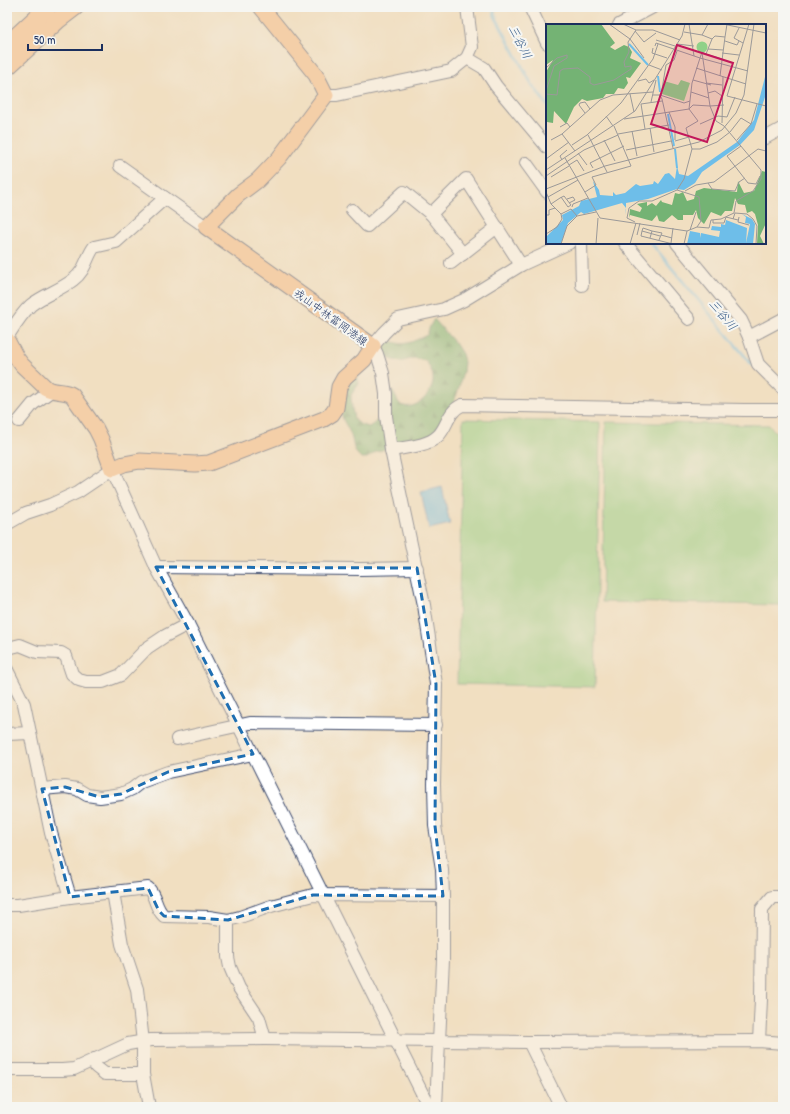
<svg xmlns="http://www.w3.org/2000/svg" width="790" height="1114" viewBox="0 0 790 1114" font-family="'Patrick Hand','Klee One',sans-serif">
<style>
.green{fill:#90d188;stroke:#568073}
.forest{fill:url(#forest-firs);stroke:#487169}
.water{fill:#6ebee9;stroke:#4476a4}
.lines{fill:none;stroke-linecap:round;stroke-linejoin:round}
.stream{stroke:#6ebee9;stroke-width:3}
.minor-casing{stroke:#3b496d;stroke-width:14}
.major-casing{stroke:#3b496d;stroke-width:17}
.highway-casing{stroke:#3b496d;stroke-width:19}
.minor{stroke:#fff;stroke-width:12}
.major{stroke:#f9bc8a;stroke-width:15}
.highway{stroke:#f9bc8a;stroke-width:17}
.marked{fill:none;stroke:#1f6fb2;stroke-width:3;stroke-dasharray:8 5;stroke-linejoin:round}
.labels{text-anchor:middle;stroke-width:4;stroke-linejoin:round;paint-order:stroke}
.street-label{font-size:11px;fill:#1b2f5e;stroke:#f6f6f2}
.water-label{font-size:12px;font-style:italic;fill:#345a88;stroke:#f6f6f2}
.inset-river{fill:none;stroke:#6ebee9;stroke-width:2}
.inset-road{fill:none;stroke:#9b9999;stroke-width:1}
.view{fill:#c2185b;fill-opacity:0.15;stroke:#c2185b;stroke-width:2}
.inset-edge{fill:none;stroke:#1b2f5e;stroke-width:2}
</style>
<defs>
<pattern id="forest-firs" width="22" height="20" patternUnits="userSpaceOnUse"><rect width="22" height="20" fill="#74b374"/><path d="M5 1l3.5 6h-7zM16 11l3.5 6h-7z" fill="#5e9262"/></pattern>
</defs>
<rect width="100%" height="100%" fill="#f6f6f2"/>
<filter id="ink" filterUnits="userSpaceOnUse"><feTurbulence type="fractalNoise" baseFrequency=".025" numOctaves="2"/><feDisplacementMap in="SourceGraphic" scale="8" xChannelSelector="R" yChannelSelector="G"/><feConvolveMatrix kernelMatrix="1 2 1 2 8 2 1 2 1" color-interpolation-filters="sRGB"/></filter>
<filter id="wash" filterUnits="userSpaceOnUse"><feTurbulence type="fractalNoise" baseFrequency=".012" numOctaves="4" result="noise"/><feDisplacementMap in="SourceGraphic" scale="16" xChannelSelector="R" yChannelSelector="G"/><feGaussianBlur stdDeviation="0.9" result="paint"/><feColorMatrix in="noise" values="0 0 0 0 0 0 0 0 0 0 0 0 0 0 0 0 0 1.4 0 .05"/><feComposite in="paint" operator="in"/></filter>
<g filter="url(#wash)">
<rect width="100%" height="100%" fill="#f1dfc1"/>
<!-- green -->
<g class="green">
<path d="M463,419L600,422L595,687L457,684Z"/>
<path d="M606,422L769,425L783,440V605L602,602Z"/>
</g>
<!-- forest -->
<path class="forest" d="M434,319L455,343L462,354L464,362L463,372L458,391L451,409L431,436L400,444L376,452L367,458H361C351,449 355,445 350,433C348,427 343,422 342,416C339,404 346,387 352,377H358L359,384L351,395L352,408L354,419L361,425L369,427C381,420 390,403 391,389C396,394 397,405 404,406C418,409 431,394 433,382C434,374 430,367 426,361L414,358L400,362L388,358L383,350L386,343L390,340C404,348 413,341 427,335L430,326Z"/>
<!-- water -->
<path class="water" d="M442,487L450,524L429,529L421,492Z"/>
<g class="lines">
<!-- stream -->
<g class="stream">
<path d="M493,7L495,16L531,83L547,105"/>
<path d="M651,243L753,366"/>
</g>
</g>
</g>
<g filter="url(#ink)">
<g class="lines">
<defs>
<g id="minor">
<path d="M530,7L547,43"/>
<path d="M619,25L653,7"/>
<path d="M467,58L484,68L496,86L547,147"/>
<path d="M326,95H337L451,71L467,58L472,47L467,7"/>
<path d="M765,138L783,128"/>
<path d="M526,163L547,192"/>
<path d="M120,166L206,227"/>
<path d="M352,210L367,226L404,192L431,214L463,254"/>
<path d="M431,214L466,179L521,265"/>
<path d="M569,243L521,265L464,300L444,309L398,319L384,333L373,346L377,354L383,373L386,394V416L391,450L424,605L436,684L434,784L435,826L442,869L443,896V960L439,1041L529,1042L759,1041L783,1043"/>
<path d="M581,243L582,285"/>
<path d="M625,243L689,319"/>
<path d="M677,243L741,320L749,337L758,364L783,389"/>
<path d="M451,263L497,227"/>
<path d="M7,337C14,326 21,314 31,305C44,295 60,290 73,280C86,270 86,258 94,247L116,242L165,198"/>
<path d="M749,337L783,319"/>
<path d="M19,421L33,404L51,391"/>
<path d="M391,450C406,447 426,447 438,436C448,426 447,412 462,405L744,410H783"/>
<path d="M7,524L26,513L50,505L78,492L112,469L156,567L188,624L429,1107"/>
<path d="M156,567L361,569L417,568"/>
<path d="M7,649L12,647L20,645L37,652L61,653L66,656L72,674L79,680L86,682H103L121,675L147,648L165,636L188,624"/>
<path d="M7,670L24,704L51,833L70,897"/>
<path d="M7,734L30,733"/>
<path d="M177,739L250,723L436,725"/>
<path d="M42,789L65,787L77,789L87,795L100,797L121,794L132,789L141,782L168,772L253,754"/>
<path d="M113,892L122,944L137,989L143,1042V1074L149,1107"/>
<path d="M7,905H18L70,897L148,888C157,897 154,907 164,916L209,917L228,920L240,917L271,906L313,895L443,896"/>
<path d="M228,920V957L230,967L239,988L259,1018L265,1039"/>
<path d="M759,1041L761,1000L762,909L772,897H783"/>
<path d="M529,1042L561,1107"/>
<path d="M94,1059L96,1067L105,1074H143"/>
<path d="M7,1070H62L74,1069L128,1044L151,1040L265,1039L439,1041L436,1107"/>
</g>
<path id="major" d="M7,340L16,357L22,365L46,388C54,393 64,390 72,395L96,429L101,439L112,469L124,464L140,461L195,464L209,463L324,419L332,414L336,408L339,387L344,378L364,360L373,346L206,227L238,195L258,180L279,158L326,95L316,75L261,7"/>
<g id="highway">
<path d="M7,45L48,7"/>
<path d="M7,67L58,20L75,7"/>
</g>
</defs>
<!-- minor casing -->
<use href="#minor" class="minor-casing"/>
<!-- major casing -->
<use href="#major" class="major-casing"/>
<!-- highway casing -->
<use href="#highway" class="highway-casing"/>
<!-- minor -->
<use href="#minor" class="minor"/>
<!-- major -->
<use href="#major" class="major"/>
<!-- highway -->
<use href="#highway" class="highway"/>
</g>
</g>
<!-- marked area -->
<path d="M0 0H790V1114H0ZM156,567L417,568L436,684L435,826L443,896L313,895L228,920L164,916L159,911L148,888L70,897L42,789L65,787L100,797L121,794L168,772L253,754Z" fill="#f1dfc1" fill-opacity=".55" fill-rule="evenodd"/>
<path class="marked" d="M156,567L417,568L436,684L435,826L443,896L313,895L228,920L164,916L159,911L148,888L70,897L42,789L65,787L100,797L121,794L168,772L253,754Z"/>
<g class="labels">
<!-- street labels -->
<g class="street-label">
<text transform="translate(331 317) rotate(36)" y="4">戎山中林富岡港線</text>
</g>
<!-- water labels -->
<g class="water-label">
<text transform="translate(520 42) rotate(63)" y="4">三谷川</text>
<text transform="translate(723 315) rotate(50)" y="4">三谷川</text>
</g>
</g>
<!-- overview -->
<g transform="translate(546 24)">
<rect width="220" height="220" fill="#f1dfc1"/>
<path d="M150.5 23a5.5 5.5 0 1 1 11 0a5.5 5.5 0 1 1-11 0ZM135,56L144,59L138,77L116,70L118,57L132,61Z" fill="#90d188"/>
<path d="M2,0H55L69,19L64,23L69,26L78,21L83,23L86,28L84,34L95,39L84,54L80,53L82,59L78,65L72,64L68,70H60L57,74L41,77L36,75L28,83L20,100L8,87L7,99L1,98L0,95V48L7,36L0,41V1ZM216,147L220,148V199L214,212L218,220H211L212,201L209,190L206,187L201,189L199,181L192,180L189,174L186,187H179L175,192L165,188L158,200L152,194L150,186L147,191H137V196H132L126,191L118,198L113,197L111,191L106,197L84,191L83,194L84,185L94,188L96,184L91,180L101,178V182L106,179L110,182L115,176L116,178L126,181L129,169L133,170L137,168L141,177L148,175L150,167L158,164L191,168L192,157L198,169L208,167Z" fill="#74b374"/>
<path d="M220,49V70L208,106L194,121L156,148L149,159L138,166L131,165L102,175L80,179V186L79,191L80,184L76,179L38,190L35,188L22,199L15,220H0V213L17,196L16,191L33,182L35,177L51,173L47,157L53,166L54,171L67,172V168L70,171L79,169L90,160L94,162L107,160L108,157L112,160L119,150L123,149L129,155L131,142L133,150L142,152L191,118L208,96ZM196,190L206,195L209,200L207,220H141L144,207L154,209V214L155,209L173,213L174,207L165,206L166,202L175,203V200L179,201L180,196L201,204L200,219L204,200L199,199L200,193Z" fill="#6ebee9"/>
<path class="inset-river" d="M83,20L102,41M112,52L114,68M122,90L128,122M129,125L131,144"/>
<path class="inset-road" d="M63,0L84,15L98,34M77,0L90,6M143,0L148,32M162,0L156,11L166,15L160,30L156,28L154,34L202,47M177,0L220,9M203,0L181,72L220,82M193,4L188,14L197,19M89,7L98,18L110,9M138,8L156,11M166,15L169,12L179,13L181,0M110,16L129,22M179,17L191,21L193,17M131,20L148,22M107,24L106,29L121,34M162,25L177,26M156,29L164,82L178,81M176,29L193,31M160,30L176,35M103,41L116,46M0,44L11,34L21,31V34L8,42L0,67M150,44L200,60M174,52L179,13M147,56L165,61M92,57L100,55L103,59L108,56M160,59L176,61M145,68L163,74M162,69L169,67L176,72M0,70L11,71L14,47L17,45L32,44L44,53V59L48,61L68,56L85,45V42L79,43L78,38L83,28L82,18L90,6H107L134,16M84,70L88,88M107,71H114L116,75L127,124M114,71L138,79L144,77M115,71L120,41L128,36L131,27M105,78L110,56M95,80L99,105M95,80L116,77M123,88L129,103V116M39,89L33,81L34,79L39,78L44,85M60,92L67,102M78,95L143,85L146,59L154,34L110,19L109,22M176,99L177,53M154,100L172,92L181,93L189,73M14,103L21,99L24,103M104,104L108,128M86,107L91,132M16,110L29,127M72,110L123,101M42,111L61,148M5,116L16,110L54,76L67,71L107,68M58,116L69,137M191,116L205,100L211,80M129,117L143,113M26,121L41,111L75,79L107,35L112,20M195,122L181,132L202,159L210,160L214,152M146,125H154L171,118L184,108L195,94L205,100M80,126L125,117M32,129L41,141M19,134L54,194L141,207L151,203L163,204L165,196L175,195L188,189L190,177L207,167L215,155V146L178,102L170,97L164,82L147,81L143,85L152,97L140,104L146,125L138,155L131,166L106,177H93L83,184L81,194L89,198M0,135L23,118M16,136L14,132L21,126M23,141L31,136L38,147M47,144L44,139L78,122M0,146L89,87L136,12L139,0M0,152L38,126L72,111M5,153L23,142M162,159L166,165L189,167L193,158L199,154M0,165L59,142L153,118L176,106L190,89L198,71L208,0M131,166L153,173L155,197L151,203M139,167L150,161L168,158L212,125L220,127M0,168L5,180L15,190L16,195L11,203L0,210M39,168L50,161L46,153L85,142L68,102M2,173L32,156M21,175L27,173L29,176L23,179M5,180L14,174L18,172L25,181L22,183L15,173M26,183L27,180L42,174M15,190L25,185L31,192L50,188M0,191H3V186L9,184M180,193L192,196M193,193L192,198L203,201M187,195L189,189L201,190L207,195L211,202L210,220M167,196V199H178L180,193M144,206L150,188M96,207L97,204L106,207L104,214M106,207L116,209L115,211M91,211L94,199M114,212L96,207L95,212L127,220M113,216L115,211L126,214M125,219L127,204M15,220L21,202L31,192M50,220L52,194M84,220L90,199M138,220L141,207"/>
<path class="view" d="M131,21L187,39L161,118L105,100Z"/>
<rect width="220" height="220" class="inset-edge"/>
</g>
<!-- margin -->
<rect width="790" height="1114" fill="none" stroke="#f6f6f2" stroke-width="24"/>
<!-- scale -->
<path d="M28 44v6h74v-6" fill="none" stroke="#1b2f5e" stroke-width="2"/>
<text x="34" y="44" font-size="12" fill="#1b2f5e" stroke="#f6f6f2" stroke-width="3" paint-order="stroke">50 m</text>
</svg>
